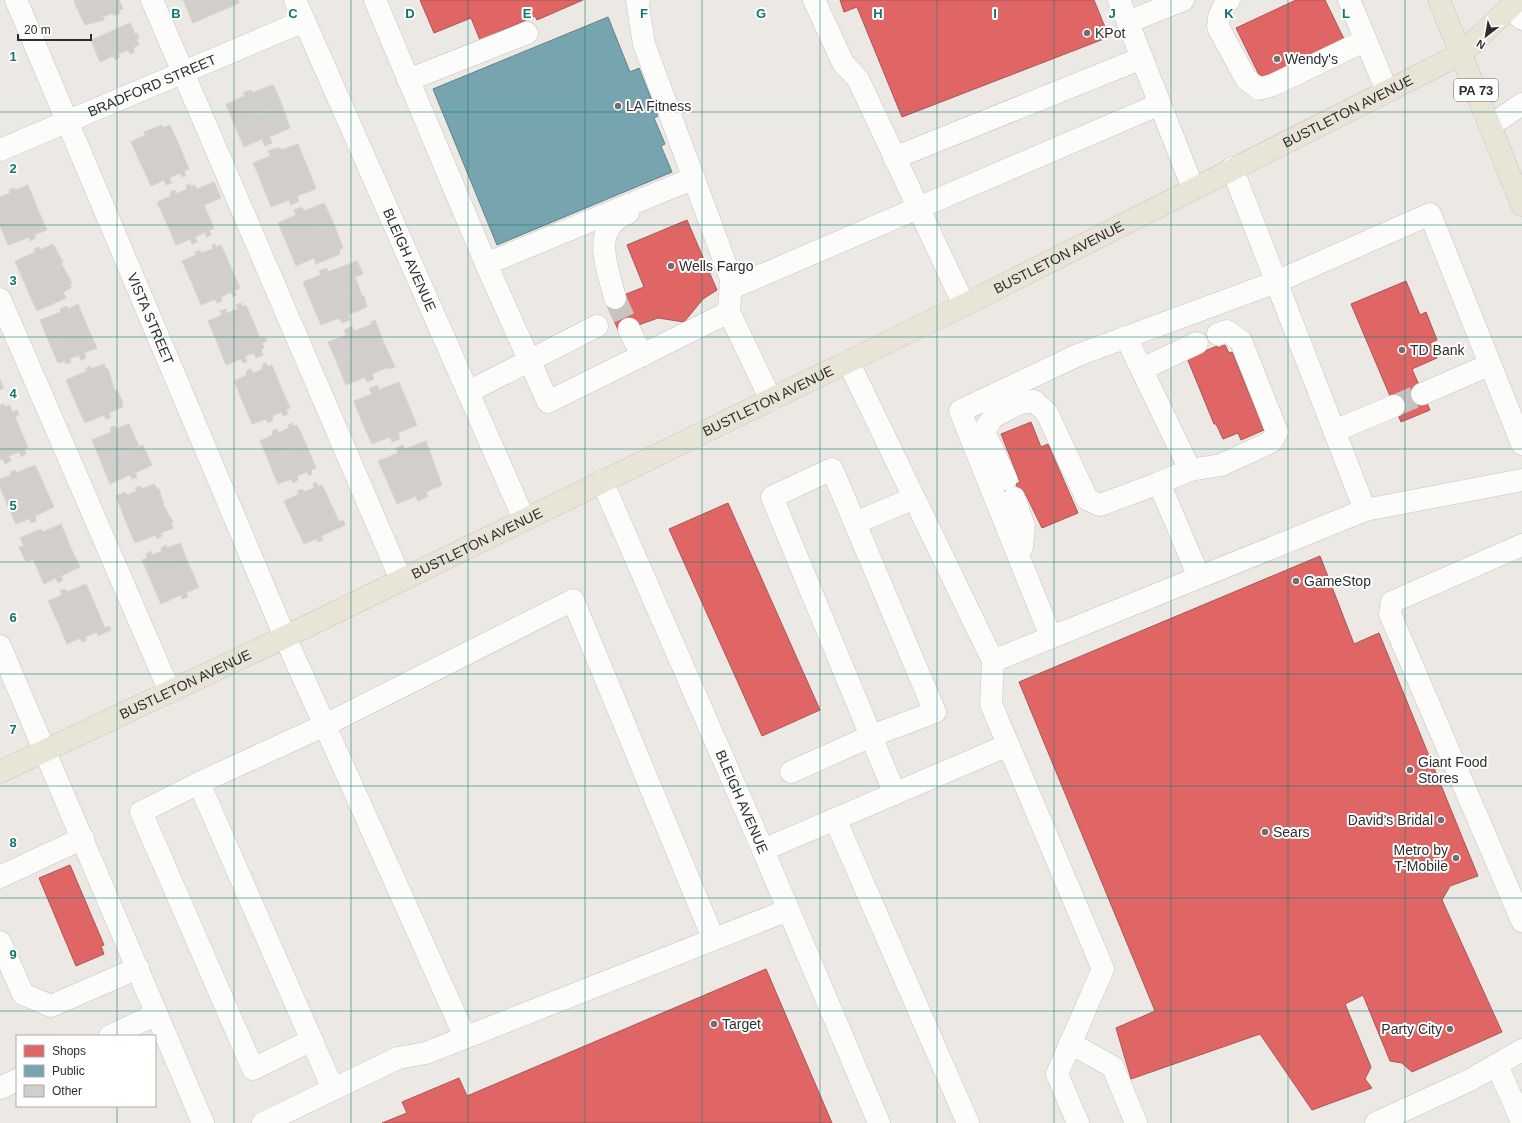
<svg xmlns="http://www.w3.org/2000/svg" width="1522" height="1123" viewBox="0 0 1522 1123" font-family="Helvetica,sans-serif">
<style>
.shops{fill:#e06666;stroke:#ab5555}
.public{fill:#76a5af;stroke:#608188}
.building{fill:#d1cecb;stroke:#d7d4d0}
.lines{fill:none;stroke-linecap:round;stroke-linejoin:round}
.minor-tunnel{stroke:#c6c3c0;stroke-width:22;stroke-dasharray:22 11;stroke-linecap:butt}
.minor-casing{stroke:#c5c4c5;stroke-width:23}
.major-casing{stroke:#c6c5c4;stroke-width:23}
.minor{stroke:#fcfcfb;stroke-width:22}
.major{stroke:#e8e4d6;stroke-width:22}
.grid{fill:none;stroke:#0f766e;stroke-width:1;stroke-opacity:0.55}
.poi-dot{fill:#706f6e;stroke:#fff;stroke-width:1.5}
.labels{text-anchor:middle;stroke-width:4;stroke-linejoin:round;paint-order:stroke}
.shield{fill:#fff;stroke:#6d6d6d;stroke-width:1}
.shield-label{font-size:13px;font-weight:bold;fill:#2e2e2e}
.poi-label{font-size:14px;fill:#2e2e2e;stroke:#fff;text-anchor:start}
.street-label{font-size:14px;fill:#2e2e2e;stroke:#fff}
.grid-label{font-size:13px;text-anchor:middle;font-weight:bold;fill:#0f766e;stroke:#fff;stroke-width:4;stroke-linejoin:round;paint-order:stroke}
</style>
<rect width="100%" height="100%" fill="#ece8e4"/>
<!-- shops -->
<g class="shops">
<path d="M420,0H583L537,20L535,16L480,40L471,18L434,33Z"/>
<path d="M840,0H1094L1109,37L902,117L857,7L844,12Z"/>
<path d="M1296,0H1325L1344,39L1261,79L1236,28Z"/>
<path d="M687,220L717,290L703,299L684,322L658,318L619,332L606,302L644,287L627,245Z"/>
<path d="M1406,281L1420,315L1426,312L1437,340L1430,343L1437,358L1412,369L1430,410L1401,422L1351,304Z"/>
<path d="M1225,345L1229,353L1232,352L1264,430L1241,440L1238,433L1223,439L1216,424H1214L1187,358L1217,346V348Z"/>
<path d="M1031,422L1041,447L1048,444L1078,513L1042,528L1026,495L1021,497L1016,484L1020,482L1001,434Z"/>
<path d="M728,503L820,710L762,736L669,529Z"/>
<path d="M1320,556L1354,644L1379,633L1478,876L1450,886L1442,900L1502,1032L1412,1072L1402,1063L1390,1061L1363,995L1345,1004L1371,1067L1365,1079L1372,1088L1312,1110L1260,1034L1131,1079L1116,1028L1155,1011L1019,682Z"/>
<path d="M70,865L104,945L101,946L104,954L76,966L39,878Z"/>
<path d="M766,969L832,1123H382L407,1113L402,1102L459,1078L467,1096Z"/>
</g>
<!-- public -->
<path class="public" d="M608,17L630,72L639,68L658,116L654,118L665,144L661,146L672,172L497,245L433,89Z"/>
<!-- building -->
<g class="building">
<path d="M74,0H86L75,4Z"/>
<path d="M86,0H119L123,9L119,10L120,13L114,16L113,13L103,17L104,20L85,25L75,4Z"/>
<path d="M183,0H238L239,3L193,23Z"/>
<path d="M130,23L135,34L137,33L139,38L137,39L139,45L133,48L135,52L130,54L128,50L118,54L120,57L115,60L113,56L100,62L91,40Z"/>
<path d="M272,85L274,86L282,105L234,124L226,104L245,96L243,93L251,90L252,93Z"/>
<path d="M282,105L290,128L269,137L272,143L265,146L262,139L244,147L234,124Z"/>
<path d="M162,125L163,128L170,125L179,145L140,162L131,142L145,135L144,132Z"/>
<path d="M298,144L307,166L262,184L253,163L270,156L268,151L277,148H280L281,150Z"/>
<path d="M179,145L189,169L184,171L186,176L182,177L180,173L169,178L172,183L166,185L164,180L151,186L140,162Z"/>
<path d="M307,166L316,189L297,196L299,201L291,205L289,200L271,207L262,184Z"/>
<path d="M214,182L221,198L166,222L157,202L171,196L170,192L175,190L176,194L187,189L186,186L190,184L191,187L195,185L197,189Z"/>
<path d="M28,185L36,205L0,221V197L10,193L9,190L14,188L15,190Z"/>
<path d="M324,203L334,224L287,244L278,223L296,215L294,210L302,207L304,211Z"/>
<path d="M36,205L47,230L34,235L36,238L30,241L29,237L8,245L0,226V221Z"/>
<path d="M204,205L214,228L209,231L211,235L207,237L205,232L195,237L197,242L192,244L190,239L176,245L166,222Z"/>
<path d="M334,224L343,248L339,250L340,254L316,264L314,258L296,266L287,244Z"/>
<path d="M53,244L63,262L61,263L62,265L24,282L15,261L35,252L34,249L39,247L40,250Z"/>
<path d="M215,244L216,247L221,245L231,267L192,283L182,261L196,255L195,252L200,250L201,253L213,249L212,246Z"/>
<path d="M357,261L363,274L355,277L358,285L312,304L303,282L321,275L319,271L327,268L328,272Z"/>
<path d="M62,265L72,283L70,284L71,288L63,292L66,298L37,311L24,282Z"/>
<path d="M231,267L240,288L234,291L236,295L233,297L231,292L221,297L222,301L217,303L215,299L201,305L192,283Z"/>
<path d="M358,285L362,296H364L367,307L348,315L350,320L342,323L339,318L321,325L312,304Z"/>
<path d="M241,303L243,307L246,305L255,326L217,342L208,321L222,315L220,311L226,309L227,313L238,309L236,305Z"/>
<path d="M78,304L87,326L49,342L40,320L61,312L60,309L67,306L68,309Z"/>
<path d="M375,320L384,343L337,363L328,342L346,335L344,330L352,326L354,331L372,324L371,322Z"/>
<path d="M87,326L97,348L84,353L86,358L81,360L79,355L69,359L71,362L66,364L65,361L58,363L49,342Z"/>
<path d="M255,326L260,338L265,337L267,341L262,343L264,348L261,349L263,355L256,358L254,353L245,356L247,362L243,363L241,359L226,365L217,342Z"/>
<path d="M384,343L395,367L389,369L388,367L372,374L374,379L367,382L365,377L346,385L337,363Z"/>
<path d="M266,363L268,367L272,365L280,385L242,400L234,381L247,375L246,371L251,369L253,373L263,369L262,365Z"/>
<path d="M104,364L106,369H108L113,385L75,401L66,380L87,371L85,369L90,366L91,369Z"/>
<path d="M0,380L4,388L0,390Z"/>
<path d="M399,382L408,404L362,422L354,401L372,394L369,389L377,385L379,390Z"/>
<path d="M113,385L115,391L117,390L123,403H121L123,407L109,413L111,417L106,420L104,415L85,423L75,401Z"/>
<path d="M280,385L290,408L286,410L288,414L283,416L281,412L272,416L273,420L268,423L266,419L252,424L242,400Z"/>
<path d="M4,404L5,407L10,405L12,412L17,410L19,415L15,417L19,426L0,434V405Z"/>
<path d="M408,404L417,425L398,433L400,439L392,442L390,437L372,444L362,422Z"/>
<path d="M292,423L293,426L297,425L306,444L268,460L260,441L273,435L272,431L277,429L278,433L289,428L288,425Z"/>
<path d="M129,424L139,446L101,462L92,440L111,432L110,428L115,426L116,429Z"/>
<path d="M19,426L28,448L24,449L26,454L21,457L19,452L9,456L11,461L5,464L3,459L0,460V434Z"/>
<path d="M426,441L434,463L388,483L378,461L398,453L396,448L403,445L405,449Z"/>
<path d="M306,444L316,468L311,470L312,474L309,476L307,472L297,476L298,480L293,483L291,479L278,484L268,460Z"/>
<path d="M143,445L152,465L135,473L137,477L132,479L130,475L110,484L101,462Z"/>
<path d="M434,463L442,485L426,492L428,496L418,501L416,496L397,504L388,483Z"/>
<path d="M35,465L44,485L6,502L0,487V479L11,475L10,472L15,470L16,473Z"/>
<path d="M316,482L318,486L322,485L332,506L294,523L284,501L299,494L297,491L302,489L304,492L314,488L313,484Z"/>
<path d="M154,484L157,489H159L164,506L126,522L116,496L125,492L127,495L137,491L135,488L140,486L142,489Z"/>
<path d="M44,485L54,507L35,516L36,521L31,523L29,519L16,524L6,502Z"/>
<path d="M164,506L173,522H171L173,528L160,533L162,536L157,539L156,535L135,543L126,522Z"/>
<path d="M332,506L339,522L343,520L345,525L321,536L323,540L318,542L316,539L304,544L294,523Z"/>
<path d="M61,524L70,546L34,561L33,559L26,562L19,547L24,546L20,538L41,529L43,532Z"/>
<path d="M180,543L189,565L151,581L142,560L147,558L146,554L151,551L152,555L162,551L161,548L166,545L167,548Z"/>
<path d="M70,546L80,567L61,576L63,580L58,583L56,578L44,584L34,561Z"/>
<path d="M189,565L199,587L186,593L188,597L182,599L181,595L161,604L151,581Z"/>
<path d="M86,584L96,607L58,623L48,601L62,595L60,591L65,589L67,592Z"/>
<path d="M96,607L105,628L109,626L111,630L98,636L97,632L85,637L87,640L82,642L80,638L67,644L58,623Z"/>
</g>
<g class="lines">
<!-- minor-tunnel -->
<g class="minor-tunnel">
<path d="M615,298L629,329"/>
<path d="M1394,406L1422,394"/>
</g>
<defs>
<g id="minor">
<path id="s1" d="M16,0L285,637L465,1037"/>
<path d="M152,0L401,580"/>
<path id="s2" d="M295,0L524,519"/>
<path d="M375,0L486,264L694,178"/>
<path d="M639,0H637L644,44L731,279L729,312L771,400"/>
<path d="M814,0L843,63L858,79L964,305"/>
<path d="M1119,0L1193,188"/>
<path d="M1229,0L1224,6L1219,17L1218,27L1246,79L1259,89L1273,85L1366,40"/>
<path d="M1349,0L1387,91"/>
<path d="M1510,8L1522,19"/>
<path d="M1128,22L1183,0"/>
<path d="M408,80L527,33"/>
<path d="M1490,126L1522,104"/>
<path id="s3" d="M0,150L304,21"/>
<path d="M894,158L1142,58"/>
<path d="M1232,168L1365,510"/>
<path d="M486,264L548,402L729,312"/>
<path d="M732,288L1160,104"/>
<path d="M615,298C608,268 589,228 628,213"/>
<path d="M0,299L170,692"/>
<path d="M629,329L642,356"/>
<path d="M1126,337L1190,470L1159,483L1199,577"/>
<path d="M848,361L993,661L991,704L1103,969L1057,1074L1078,1123"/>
<path d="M1142,369L1197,343"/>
<path d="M468,392L597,326"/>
<path d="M1422,394L1489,365"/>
<path d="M1334,431L1394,406"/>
<path d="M1190,470L1221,465L1271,442L1277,432L1241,341L1227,331L1218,334"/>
<path d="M1006,479L984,431L993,417L1020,403L1034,401L1047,413L1087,499L1100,505L1159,483"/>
<path id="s4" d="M602,481L763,850L879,1123"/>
<path d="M1014,498L1024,526L1022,547"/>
<path d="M855,523L914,498"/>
<path d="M1522,545L1392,602L1390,614L1522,921"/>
<path d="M1051,637L960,411L1078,355L1276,282L1430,214L1522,444"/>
<path d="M0,646L203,1123"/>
<path d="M993,661L1365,510L1522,480"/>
<path d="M791,772L871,736L935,712L832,469L772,497L895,794"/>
<path d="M199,783L325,725L573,600L713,938"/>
<path d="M835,819L968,1123"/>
<path d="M763,850L1008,745"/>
<path d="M0,877L83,838"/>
<path d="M0,942L23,994L51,1006L138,968"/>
<path d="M110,1036L157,1014"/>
<path d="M312,1040L253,1069L141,812L199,783L333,1089"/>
<path d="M1070,1043L1113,1067L1136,1123"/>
<path d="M1497,1065L1522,1122"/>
<path d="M0,1088L17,1080"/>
<path d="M263,1123L398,1058L426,1053L788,910"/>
<path d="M1376,1123L1470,1080L1522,1050"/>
</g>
<g id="major">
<path d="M1439,0L1522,205"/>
<path id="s5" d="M0,772L285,637L964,305L1461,54L1518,0"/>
</g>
</defs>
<!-- minor casing -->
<use href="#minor" class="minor-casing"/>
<!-- major casing -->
<use href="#major" class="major-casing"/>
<!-- minor -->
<use href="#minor" class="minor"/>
<!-- major -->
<use href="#major" class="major"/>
</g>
<!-- grid -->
<path class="grid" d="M117,0V1036M234,0V1123M351,0V1123M468,0V1123M585,0V1123M702,0V1123M820,0V1123M937,0V1123M1054,0V1123M1171,0V1123M1288,0V1123M1405,0V1123M0,112H1522M0,225H1522M0,337H1522M0,449H1522M0,562H1522M0,674H1522M0,786H1522M0,898H1522M0,1011H1522M117,1106V1123"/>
<!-- markers -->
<g class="poi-dot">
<circle cx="1087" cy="33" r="4"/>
<circle cx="1277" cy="59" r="4"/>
<circle cx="618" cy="106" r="4"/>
<circle cx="671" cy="266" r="4"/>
<circle cx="1402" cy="350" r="4"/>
<circle cx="1296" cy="581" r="4"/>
<circle cx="1410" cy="770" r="4"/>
<circle cx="1441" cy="820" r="4"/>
<circle cx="1265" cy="832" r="4"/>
<circle cx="1456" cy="858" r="4"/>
<circle cx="714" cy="1024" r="4"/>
<circle cx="1450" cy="1029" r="4"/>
</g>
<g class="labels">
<!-- shield labels -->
<rect class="shield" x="1454" y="79" width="44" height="22" rx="3"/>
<g class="shield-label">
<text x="1476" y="95">PA 73</text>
</g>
<!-- poi labels -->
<g class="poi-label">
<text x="1095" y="38">KPot</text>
<text x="1285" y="64">Wendy's</text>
<text x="626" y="111">LA Fitness</text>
<text x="679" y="271">Wells Fargo</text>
<text x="1410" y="355">TD Bank</text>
<text x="1304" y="586">GameStop</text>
<text x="1418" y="767">Giant Food<tspan x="1418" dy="16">Stores</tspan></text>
<text x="1433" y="825" text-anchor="end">David's Bridal</text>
<text x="1273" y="837">Sears</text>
<text x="1448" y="855" text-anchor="end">Metro by<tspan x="1448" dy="16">T-Mobile</tspan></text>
<text x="722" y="1029">Target</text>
<text x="1442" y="1034" text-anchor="end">Party City</text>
</g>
<!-- street labels -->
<g class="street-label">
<text dy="5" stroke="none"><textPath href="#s3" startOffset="165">BRADFORD STREET</textPath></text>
<text dy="5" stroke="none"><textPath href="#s5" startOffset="1501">BUSTLETON AVENUE</textPath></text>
<text dy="5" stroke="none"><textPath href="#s5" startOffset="1177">BUSTLETON AVENUE</textPath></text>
<text dy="5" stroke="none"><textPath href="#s2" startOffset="284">BLEIGH AVENUE</textPath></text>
<text dy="5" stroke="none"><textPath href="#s1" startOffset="346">VISTA STREET</textPath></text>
<text dy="5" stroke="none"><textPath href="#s5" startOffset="853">BUSTLETON AVENUE</textPath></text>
<text dy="5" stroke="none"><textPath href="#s5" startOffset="529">BUSTLETON AVENUE</textPath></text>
<text dy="5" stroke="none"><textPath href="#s5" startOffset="205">BUSTLETON AVENUE</textPath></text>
<text dy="5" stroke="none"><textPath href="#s4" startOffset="350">BLEIGH AVENUE</textPath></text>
</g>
</g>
<g class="grid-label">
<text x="176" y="18">B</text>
<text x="293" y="18">C</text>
<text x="410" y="18">D</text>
<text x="527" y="18">E</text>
<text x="644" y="18">F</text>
<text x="761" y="18">G</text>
<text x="878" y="18">H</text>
<text x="995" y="18">I</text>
<text x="1112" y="18">J</text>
<text x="1229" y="18">K</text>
<text x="1346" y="18">L</text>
<text x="13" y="61">1</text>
<text x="13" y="173">2</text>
<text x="13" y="285">3</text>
<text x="13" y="398">4</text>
<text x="13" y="510">5</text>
<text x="13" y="622">6</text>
<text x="13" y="734">7</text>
<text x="13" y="847">8</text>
<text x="13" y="959">9</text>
</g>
<!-- legend -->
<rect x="16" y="1035" width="140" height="72" fill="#ffffff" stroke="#ababab"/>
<rect x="24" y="1045" width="20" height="12" fill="#e06666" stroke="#ababab"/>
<text x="52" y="1055" font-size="12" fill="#2e2e2e">Shops</text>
<rect x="24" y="1065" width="20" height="12" fill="#76a5af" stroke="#ababab"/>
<text x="52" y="1075" font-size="12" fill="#2e2e2e">Public</text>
<rect x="24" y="1085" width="20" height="12" fill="#d1cecb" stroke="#ababab"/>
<text x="52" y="1095" font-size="12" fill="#2e2e2e">Other</text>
<!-- north arrow -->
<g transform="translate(1486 36) rotate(211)" stroke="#ffffff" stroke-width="3" paint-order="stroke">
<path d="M0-3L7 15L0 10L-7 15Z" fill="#2e2e2e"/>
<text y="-6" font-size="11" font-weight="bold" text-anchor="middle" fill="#2e2e2e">N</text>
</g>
<!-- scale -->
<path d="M18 34v6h73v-6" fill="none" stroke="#2e2e2e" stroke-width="2"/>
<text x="24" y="34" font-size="12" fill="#2e2e2e" stroke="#ffffff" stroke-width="3" paint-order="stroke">20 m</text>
</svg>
